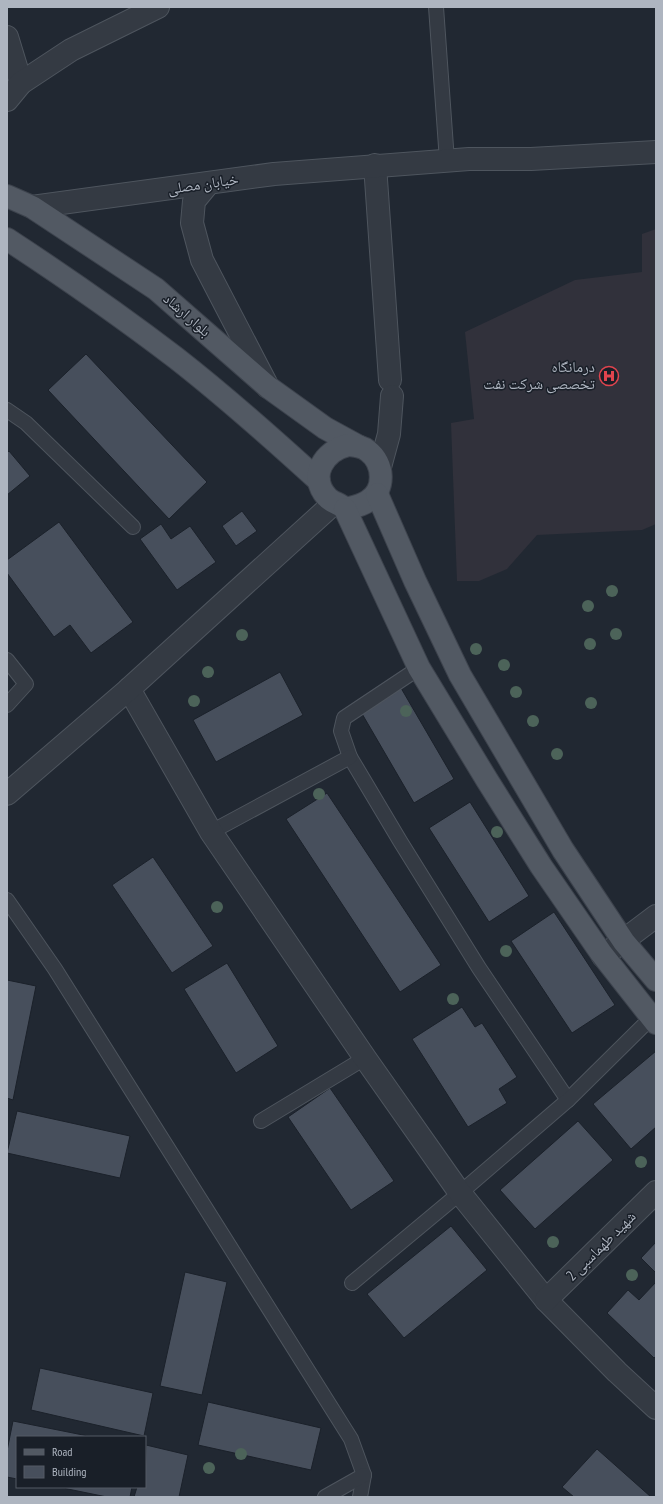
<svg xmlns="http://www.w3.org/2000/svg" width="663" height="1504" viewBox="0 0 663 1504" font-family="'PT Sans Narrow','Noto Naskh Arabic',sans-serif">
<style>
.medical{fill:#31313b}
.building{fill:#474f5c;stroke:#1b212a}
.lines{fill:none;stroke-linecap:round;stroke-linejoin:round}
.lane-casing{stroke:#4e555e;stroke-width:16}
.street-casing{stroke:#4e555e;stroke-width:24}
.primary-casing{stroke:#3d434d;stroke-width:24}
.lane{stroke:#343a43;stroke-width:14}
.street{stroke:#343a43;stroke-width:22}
.primary{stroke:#525963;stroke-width:22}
.tree{fill:#4c6359}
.labels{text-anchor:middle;stroke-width:3;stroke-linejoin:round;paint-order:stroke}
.street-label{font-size:15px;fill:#aeb5c0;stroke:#191f28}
.poi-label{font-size:15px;fill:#aeb5c0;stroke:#191f28;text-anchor:end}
</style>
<rect width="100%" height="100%" fill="#212832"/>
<!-- medical -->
<path class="medical" d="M656,229V524L642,530L537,535L507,569L479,581H457L451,423L474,419L465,332L575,280L642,272V234Z"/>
<!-- building -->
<g class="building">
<path d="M86,354L207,482L169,519L48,390Z"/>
<path d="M9,451L30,476L7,495V453Z"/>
<path d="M242,511L257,531L236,546L222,526Z"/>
<path d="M59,522L133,622L91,653L70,625L54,637L7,573V560Z"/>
<path d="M161,524L171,539L190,526L216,562L177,590L140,539Z"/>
<path d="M280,672L303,715L216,762L193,720Z"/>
<path d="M401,688L454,779L414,803L361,712Z"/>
<path d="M327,793L441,965L400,992L286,819Z"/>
<path d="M470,802L529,896L489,922L429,828Z"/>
<path d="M153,857L213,946L172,973L112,885Z"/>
<path d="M554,912L615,1005L572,1033L511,941Z"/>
<path d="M227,963L278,1046L236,1073L184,989Z"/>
<path d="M7,980L36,986L13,1100L7,1098Z"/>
<path d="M462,1007L475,1027L482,1023L517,1077L499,1089L507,1103L468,1127L412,1039Z"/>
<path d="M656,1051V1127L631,1149L593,1104Z"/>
<path d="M330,1088L394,1181L351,1210L288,1117Z"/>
<path d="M17,1111L130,1136L120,1178L7,1153Z"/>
<path d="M578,1121L613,1160L535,1229L500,1190Z"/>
<path d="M451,1226L487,1270L404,1338L367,1294Z"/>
<path d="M656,1242V1273L641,1258Z"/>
<path d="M185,1272L227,1282L202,1395L160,1386Z"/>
<path d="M656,1282V1356L654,1358L607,1313L628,1290L639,1300Z"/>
<path d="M40,1368L153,1393L144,1436L31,1410Z"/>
<path d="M208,1402L321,1428L311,1470L198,1445Z"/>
<path d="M13,1421L93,1437H17V1479L7,1477V1451Z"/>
<path d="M146,1445L188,1455L179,1497H134L137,1487H145Z"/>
<path d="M597,1449L651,1497H574L562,1487Z"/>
<path d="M58,1487H132L130,1497H107Z"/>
</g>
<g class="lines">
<defs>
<g id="lane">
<path d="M436,7L447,161"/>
<path d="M7,410L26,423L133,527"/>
<path d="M7,660L26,684L7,705"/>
<path d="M419,668L344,718L341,731L350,757L400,841L479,968L568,1100"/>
<path d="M211,832L350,757"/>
<path d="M7,900L55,969L351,1439L364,1475L360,1497"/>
<path d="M261,1121L365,1058"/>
<path d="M352,1283L460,1193L568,1100L651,1018"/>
<path d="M325,1497L364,1475"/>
</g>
<g id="street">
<path d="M7,37L21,83"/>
<path d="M7,100L21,83L71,50L158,7"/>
<path d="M375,165L390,380"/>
<path d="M208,184L194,201L192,223L202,260L268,387"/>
<path d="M32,207L274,174L469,159H531L656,152"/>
<path d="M380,467L389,434L392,396"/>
<path d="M129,689L211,832L365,1058L460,1193L546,1300L617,1372L656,1408"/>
<path d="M7,794L129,689L334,503"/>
<path d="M603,956L656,916"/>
<path d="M546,1300L656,1192"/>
</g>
<g id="primary">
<path d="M7,196L32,207L156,289L268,387L325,428L358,446"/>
<path d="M7,239C65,277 121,316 176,358C226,397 273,439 319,481"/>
<path d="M348,445C355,446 362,446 368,451C384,463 386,490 368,501C361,506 353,507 345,509C340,503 332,503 327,497C308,476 324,451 348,445Z"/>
<path d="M377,494L415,581L460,675L563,850L624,942L656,980"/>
<path d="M345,509L419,668L487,780L541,866L601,953L656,1023"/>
</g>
</defs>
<!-- lane casing -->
<use href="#lane" class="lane-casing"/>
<!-- street casing -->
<use href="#street" class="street-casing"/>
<!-- primary casing -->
<use href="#primary" class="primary-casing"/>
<!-- lane -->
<use href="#lane" class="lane"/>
<!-- street -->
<use href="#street" class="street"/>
<!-- primary -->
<use href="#primary" class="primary"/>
</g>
<!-- trees -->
<g class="tree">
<circle cx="612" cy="591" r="6"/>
<circle cx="588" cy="606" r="6"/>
<circle cx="616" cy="634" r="6"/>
<circle cx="242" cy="635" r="6"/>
<circle cx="590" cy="644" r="6"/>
<circle cx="476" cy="649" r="6"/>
<circle cx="504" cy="665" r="6"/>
<circle cx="208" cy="672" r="6"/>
<circle cx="516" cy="692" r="6"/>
<circle cx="194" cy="701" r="6"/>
<circle cx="591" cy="703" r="6"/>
<circle cx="406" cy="711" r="6"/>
<circle cx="533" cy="721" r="6"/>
<circle cx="557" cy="754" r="6"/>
<circle cx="319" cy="794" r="6"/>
<circle cx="497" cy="832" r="6"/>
<circle cx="217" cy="907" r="6"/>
<circle cx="506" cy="951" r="6"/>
<circle cx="453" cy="999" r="6"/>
<circle cx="641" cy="1162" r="6"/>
<circle cx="553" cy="1242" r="6"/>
<circle cx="632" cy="1275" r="6"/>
<circle cx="241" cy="1454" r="6"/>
<circle cx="209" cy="1468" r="6"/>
</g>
<!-- icons -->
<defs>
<symbol id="hospital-ring" viewBox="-11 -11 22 22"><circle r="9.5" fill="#191f28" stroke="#e0444e" stroke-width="1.5"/><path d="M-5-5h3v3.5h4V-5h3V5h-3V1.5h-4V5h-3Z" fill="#e0444e"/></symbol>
</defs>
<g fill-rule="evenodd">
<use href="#hospital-ring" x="598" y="365" width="22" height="22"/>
</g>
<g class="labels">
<!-- street labels -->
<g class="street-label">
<text transform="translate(203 184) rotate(-8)" y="5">خیابان مصلی</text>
<text transform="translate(187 315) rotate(41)" y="5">بلوار ارشاد</text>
<text transform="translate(601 1246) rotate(-45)" y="5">شهید طهماسبی 2</text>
</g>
<!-- poi labels -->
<g class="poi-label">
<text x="595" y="372">درمانگاه<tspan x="595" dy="17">تخصصی شرکت نفت</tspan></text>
</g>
</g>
<!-- border -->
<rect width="663" height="1504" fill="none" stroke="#aeb5c0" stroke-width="16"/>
<!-- legend -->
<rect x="16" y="1436" width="130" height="52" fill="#191f28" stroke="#555b65"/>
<rect x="24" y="1449" width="20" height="6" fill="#525963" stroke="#555b65"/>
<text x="52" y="1456" font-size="12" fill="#aeb5c0">Road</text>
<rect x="24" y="1466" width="20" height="12" fill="#474f5c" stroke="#555b65"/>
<text x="52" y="1476" font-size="12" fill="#aeb5c0">Building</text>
</svg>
